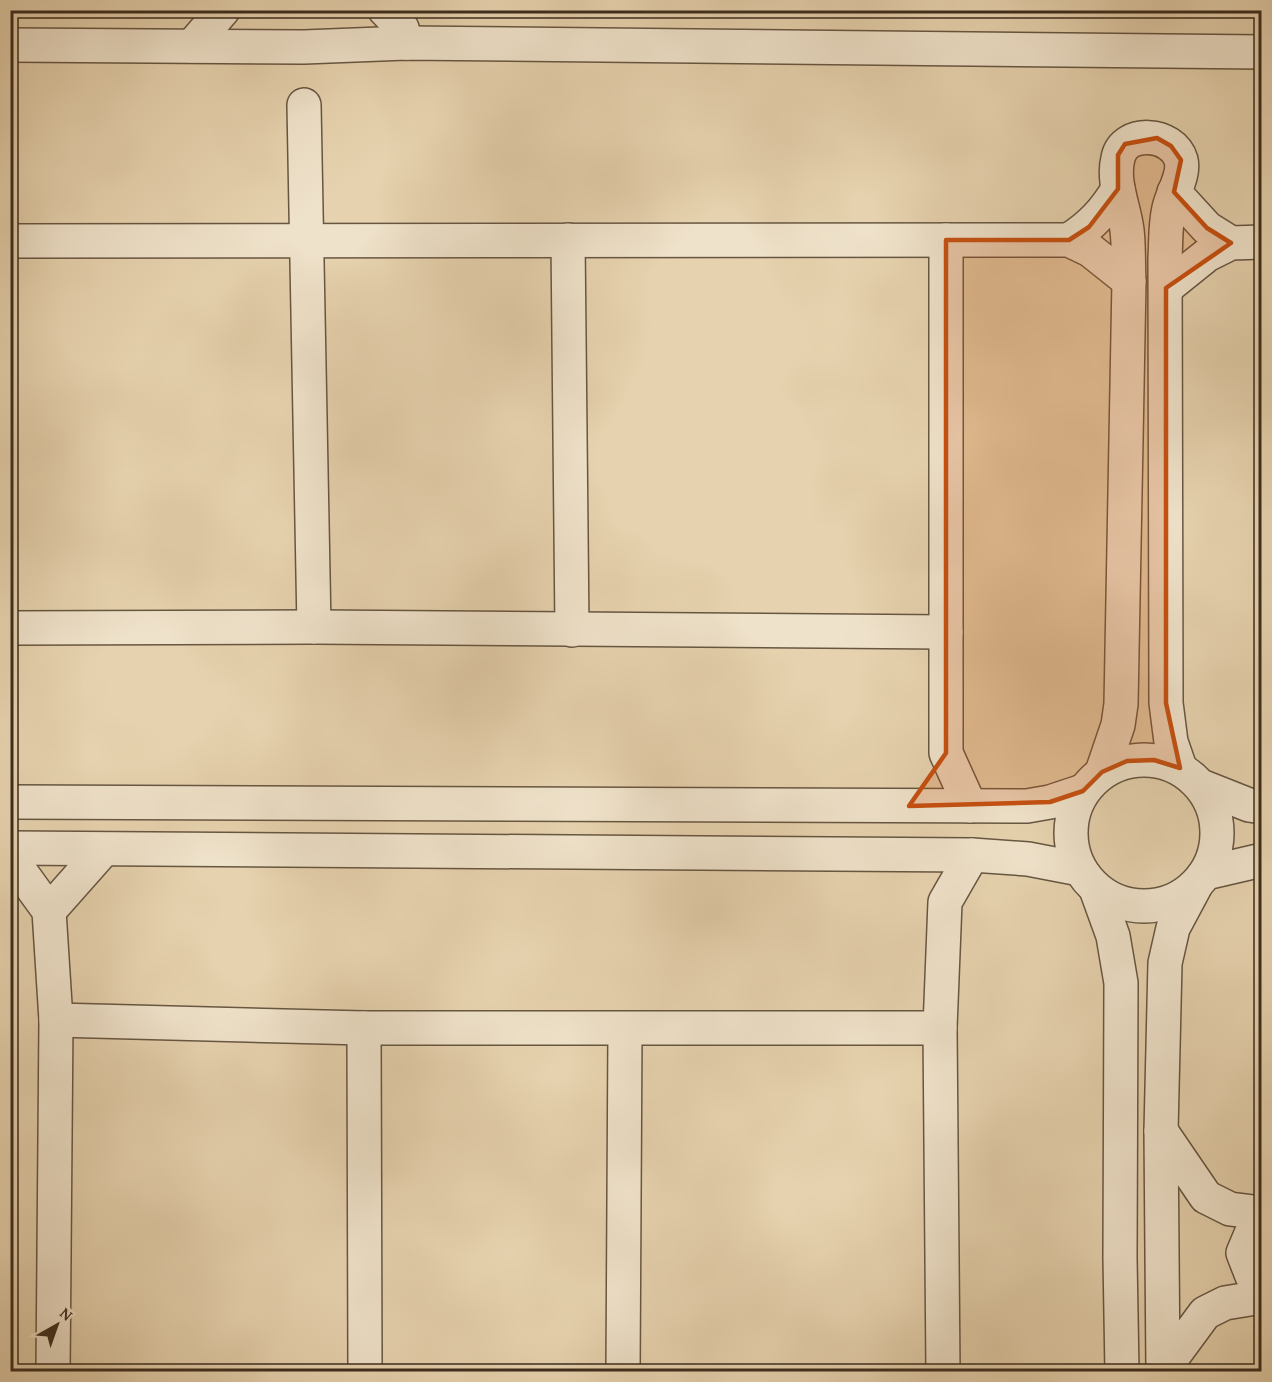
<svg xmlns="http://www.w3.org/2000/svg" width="1272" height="1382" viewBox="0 0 1272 1382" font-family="'Gentium Book Plus',serif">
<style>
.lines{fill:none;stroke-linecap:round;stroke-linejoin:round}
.minor-casing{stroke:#675642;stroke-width:36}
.minor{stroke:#efe2ca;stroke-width:33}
.marked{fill:#c65010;fill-opacity:0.2;stroke:#c65010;stroke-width:4.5;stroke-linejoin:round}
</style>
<rect width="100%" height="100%" fill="#e6d2ae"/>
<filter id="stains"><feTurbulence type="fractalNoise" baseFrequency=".00333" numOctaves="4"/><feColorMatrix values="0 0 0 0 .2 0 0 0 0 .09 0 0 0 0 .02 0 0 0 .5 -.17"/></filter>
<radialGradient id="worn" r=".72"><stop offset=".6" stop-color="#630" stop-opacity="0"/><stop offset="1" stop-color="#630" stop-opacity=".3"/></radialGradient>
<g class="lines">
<defs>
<g id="minor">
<path d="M385,10L402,28L406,43"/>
<path d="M10,45L304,47L406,43L1262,52"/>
<path d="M192,46L223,10"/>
<path d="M304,105L314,627"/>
<path d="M1174,192L1207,228L1231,243"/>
<path d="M568,240L572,630"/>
<path d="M946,240V753L970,806"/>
<path d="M1069,240C1091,226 1105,211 1118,189"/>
<path d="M10,241L1069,240L1090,250L1129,281"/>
<path d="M1166,288L1207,255L1231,243L1262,242"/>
<path d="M10,628L314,627L946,632"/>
<circle cx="1144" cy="833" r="73"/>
<path d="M1102,772L1118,725L1121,704L1129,281C1128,264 1129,247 1127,230C1124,206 1112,182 1118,158C1124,129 1173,132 1181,160C1185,175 1172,194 1169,208C1165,225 1166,242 1165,259L1166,703L1171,742L1180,768"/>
<path d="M1201,786L1249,805L1262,807"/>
<path d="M10,802L1027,806L1050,802L1083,791"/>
<path d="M10,848L972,855L1028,859L1080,869"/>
<path d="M10,857L49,911L56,1020L53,1372"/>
<path d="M1206,873L1262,860"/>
<path d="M1096,889L1113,936L1121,983L1120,1258L1122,1372"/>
<path d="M49,911L103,850"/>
<path d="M56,1020L364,1028H940"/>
<path d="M364,1028L365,1372"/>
<path d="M1161,1131L1206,1197L1230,1209L1262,1213"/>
<path d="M1262,1224L1251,1234L1243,1253L1252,1276L1262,1286"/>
<path d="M1163,1370L1205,1313L1225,1303L1262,1297"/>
<path d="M623,1372L625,1030"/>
<path d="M943,1372L940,1028L945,902L972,855"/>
<path d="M1163,1372L1161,1131L1165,963L1173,928L1196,885"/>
</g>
</defs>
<!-- minor casing -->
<use href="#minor" class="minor-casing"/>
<!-- minor -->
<use href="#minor" class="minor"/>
</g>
<!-- marked area -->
<path class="marked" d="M1157,138L1171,146L1181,160L1174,192L1207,228L1231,243L1166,288V703L1180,768L1154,760L1127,761L1102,772L1083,791L1050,802L909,806L946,753V240H1069L1089,227L1118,189V155L1125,144Z"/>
<!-- margin -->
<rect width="1272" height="1382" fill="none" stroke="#e6d2ae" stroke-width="36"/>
<rect x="12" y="12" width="1248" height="1358" fill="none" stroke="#3d2d1e" stroke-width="3"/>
<rect x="18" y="18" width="1236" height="1346" fill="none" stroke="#3d2d1e" stroke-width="1.5"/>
<!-- north arrow -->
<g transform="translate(57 1325) rotate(40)" stroke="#efe2ca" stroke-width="4.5" paint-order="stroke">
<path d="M0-4.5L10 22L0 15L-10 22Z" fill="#3d2d1e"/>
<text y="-9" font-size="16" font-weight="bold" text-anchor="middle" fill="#3d2d1e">N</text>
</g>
<rect width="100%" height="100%" filter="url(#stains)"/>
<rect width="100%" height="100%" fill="url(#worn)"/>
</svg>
